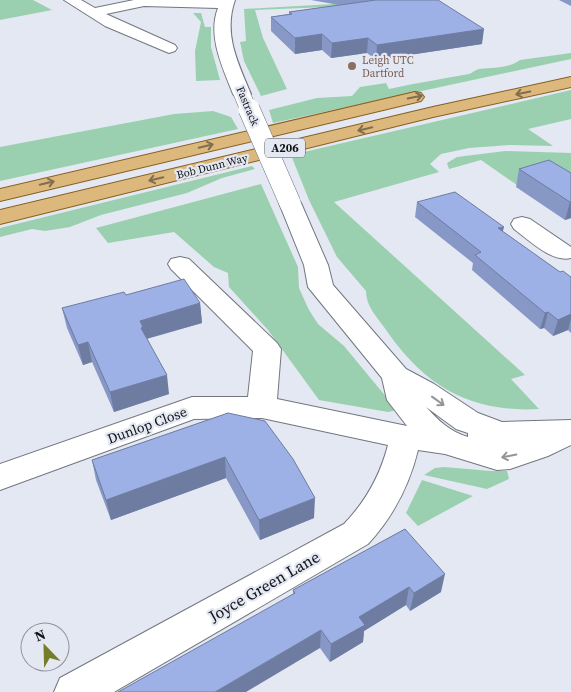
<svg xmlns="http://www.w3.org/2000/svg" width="571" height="692" viewBox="0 0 571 692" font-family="'Source Serif 4',serif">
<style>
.green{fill:#9ad0af}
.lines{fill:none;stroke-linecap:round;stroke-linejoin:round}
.minor-casing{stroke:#72767f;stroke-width:2}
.major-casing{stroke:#866020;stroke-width:2}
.minor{fill:#fff;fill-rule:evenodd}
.major{fill:#dcb87c;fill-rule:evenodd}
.minor-bridge-far1-casing{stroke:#72767f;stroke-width:17;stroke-linecap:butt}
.minor-bridge-casing{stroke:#72767f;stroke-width:22;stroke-linecap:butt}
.minor-bridge-far1{stroke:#fff;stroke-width:16}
.minor-bridge{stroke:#fff;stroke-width:21}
.wall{fill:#8798c6}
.shaded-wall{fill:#6e7ca1}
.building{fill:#9db1e6;stroke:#6e7ca1}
.oneway{stroke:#816e4f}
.oneway2{stroke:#949597}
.education-dot{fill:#8d6e63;stroke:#e4e8f3;stroke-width:2}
.labels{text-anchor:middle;stroke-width:4.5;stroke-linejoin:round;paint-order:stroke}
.far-education-label{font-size:11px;fill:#785e54;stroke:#e4e8f3;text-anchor:start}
.far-street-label{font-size:11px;fill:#121317;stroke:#e4e8f3}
.shield{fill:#e4e8f3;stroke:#515359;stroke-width:1}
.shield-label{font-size:12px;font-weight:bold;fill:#121317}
.street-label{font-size:14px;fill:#121317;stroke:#e4e8f3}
.near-street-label{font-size:16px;fill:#121317;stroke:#e4e8f3}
</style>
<rect width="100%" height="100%" fill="#e4e8f3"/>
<!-- green -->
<g class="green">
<path d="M0,0H33L52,10L0,20Z"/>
<path d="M351,3L352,6L255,10L263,38L287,89L261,96L244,61L240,42L246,41L244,9Z"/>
<path d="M193,13H201L205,27H211V47L220,80L196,81L195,51L201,22Z"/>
<path d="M571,53V59L273,123L269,110L317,98L352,96L360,87L386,83L389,89C416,83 442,79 469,74C472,73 475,70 479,69C494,67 507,69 520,60Z"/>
<path d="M571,90V119L528,129L553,146L510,145L469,148L441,154L430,164L439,172L334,202L525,375L511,379L539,409C469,413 423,385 384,327C375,315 366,305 366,291L337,257L309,200L291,155Z"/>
<path d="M213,111L231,117L238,129L0,181V147L174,114Z"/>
<path d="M505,151L571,153V194L517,185L481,160L449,169L447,163L457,157Z"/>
<path d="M252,166L255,169L222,178L187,193L101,215L70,227L45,231L32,229L0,237V228Z"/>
<path d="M261,184L298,267L299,288L309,310L318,324L344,346L397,410L388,412L319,400L268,330L229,287L228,273L214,267L174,232L108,243L96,228Z"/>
<path d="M444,467L491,471H507L509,479L487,489L424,475L435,468Z"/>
<path d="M422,480L473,496L418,526L406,513Z"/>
</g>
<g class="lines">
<defs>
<g id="minor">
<path d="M64,0H81L95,8L134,0H235C223,34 238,63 251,94L248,98L242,99L236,98L233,94C223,68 207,36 218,8L144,6L106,14L175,45L177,48L175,51L169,53L105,26Z"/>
<path d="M290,196L298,198L301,203L328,265L333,285L406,369L434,384L478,413L502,422L571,420V445L548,456L510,469L497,470L445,454L418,450C409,486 393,517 368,544L114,692H54L60,678L344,524C366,501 380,476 388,445L262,418L194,419L0,490V464L192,397H248L253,351L171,269L168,264L171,259L180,257L189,259L277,343L281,349L277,399L407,426L387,400L382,378L308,287L304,265L279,203L282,198ZM426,407L456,429L468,433V437C450,432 438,420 426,407Z"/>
<path d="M522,217L530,219L571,247V258C552,263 529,240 514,229L511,224L514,219Z"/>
</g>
<g id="major">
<path d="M571,77V87L433,117L0,224V210L433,107Z"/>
<path d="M415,92L421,93L424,97L421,101L0,201V189Z"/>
</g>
</defs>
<!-- minor casing -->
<use href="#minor" class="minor-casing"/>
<!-- major casing -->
<use href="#major" class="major-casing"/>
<!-- minor -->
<use href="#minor" class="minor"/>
<!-- major -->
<use href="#major" class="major"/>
<defs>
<path id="minor-bridge-far1" d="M242,94L249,111"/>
<path id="minor-bridge" d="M249,109L290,203"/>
</defs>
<!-- minor-bridge-far1 casing -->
<use href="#minor-bridge-far1" class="minor-bridge-far1-casing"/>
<!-- minor-bridge casing -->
<use href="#minor-bridge" class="minor-bridge-casing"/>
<!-- minor-bridge-far1 -->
<use href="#minor-bridge-far1" class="minor-bridge-far1"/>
<!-- minor-bridge -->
<use href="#minor-bridge" class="minor-bridge"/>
</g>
<!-- wall -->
<g class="wall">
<path d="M311,0H438L482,44L376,60L367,53L331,58L322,50L295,54L271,31V17L289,14V12L339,5Z"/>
<path d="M559,0H571V6Z"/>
<path d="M519,169L571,173V218L565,220L516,187Z"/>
<path d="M417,202L503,232L560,272L571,277V333L568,330L553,336L544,328L540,329L472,270L473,263L415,217Z"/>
<path d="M126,295L200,303L202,323L147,339L169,394L114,412L92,362L83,365L67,328L62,308Z"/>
<path d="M228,413L314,518L260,540L226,478L111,520L96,480L92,460Z"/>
<path d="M405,529L441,592L410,611L406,605L364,631L363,642L330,662L320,648L293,595V590Z"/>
</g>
<!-- shaded-wall -->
<g class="shaded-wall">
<path d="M484,29L482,44L376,60L377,45Z"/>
<path d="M322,34V50L295,54V38Z"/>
<path d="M368,38L367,53L331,58L332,43Z"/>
<path d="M570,202H571V218L565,220Z"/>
<path d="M504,227L500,242L498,228Z"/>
<path d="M200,303L202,323L145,339L144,347L140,321Z"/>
<path d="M548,312L544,328L540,329L545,313Z"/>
<path d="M571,314V319L568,330L553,336L558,320Z"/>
<path d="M88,342L92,362L83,365L78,345Z"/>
<path d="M167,375L169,394L114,412L110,392Z"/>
<path d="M225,457L226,478L111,520L106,500Z"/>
<path d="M315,498L314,518L260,540L259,520Z"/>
<path d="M445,574L441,592L410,611L414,593Z"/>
<path d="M409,587L406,605L364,631L363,642L330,662L331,644L359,617Z"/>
<path d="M321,630L320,648L246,692H215Z"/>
</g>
<!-- building -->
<g class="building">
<path d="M376,0H438L484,29L377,45L368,38L332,43L322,34L295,38L271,17L292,14L289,12Z"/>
<path d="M549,160L571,173V202H570L519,169Z"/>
<path d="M455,192L504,227L498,228L560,272L563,271L571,277V314L558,320L548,312L545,313L475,255L481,252L417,202Z"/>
<path d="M184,279L200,303L140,321L143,327L141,328L167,375L110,392L88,342L78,345L62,308L124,292L126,295Z"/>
<path d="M228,413L265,421L293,459L315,498L259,520L225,457L106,500L92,460Z"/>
<path d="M405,529L445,574L414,593L409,587L359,617L365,625L331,644L321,630L215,692H118L295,593L293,590Z"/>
</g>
<!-- one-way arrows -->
<defs><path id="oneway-shaft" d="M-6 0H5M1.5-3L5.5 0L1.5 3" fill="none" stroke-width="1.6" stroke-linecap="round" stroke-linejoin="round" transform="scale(1.25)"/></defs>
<g class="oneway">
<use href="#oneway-shaft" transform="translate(523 93) rotate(168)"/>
<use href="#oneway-shaft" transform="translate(415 97) rotate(-12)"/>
<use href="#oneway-shaft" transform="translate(365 129) rotate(166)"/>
<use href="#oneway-shaft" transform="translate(206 146) rotate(-13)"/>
<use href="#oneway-shaft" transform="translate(156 179) rotate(166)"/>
<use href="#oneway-shaft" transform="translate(47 183) rotate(-13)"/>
</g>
<g class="oneway2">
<use href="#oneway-shaft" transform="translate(438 401) rotate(36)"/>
<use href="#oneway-shaft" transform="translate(509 456) rotate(169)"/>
</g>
<!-- markers -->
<circle class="education-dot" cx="352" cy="66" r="5"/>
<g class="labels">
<!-- far-education labels -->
<g class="far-education-label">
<text x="362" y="64">Leigh UTC<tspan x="362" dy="13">Dartford</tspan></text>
</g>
<!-- far-street labels -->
<g class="far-street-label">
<text transform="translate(248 106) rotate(67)" y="4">Fastrack</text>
<text transform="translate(212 166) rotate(-14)" y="4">Bob Dunn Way</text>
</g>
<!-- shield labels -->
<rect class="shield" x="265" y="138.5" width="40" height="19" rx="4"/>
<g class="shield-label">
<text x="285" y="152">A206</text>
</g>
<!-- street labels -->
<g class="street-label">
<text transform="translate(147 425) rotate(-20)" y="5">Dunlop Close</text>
</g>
<!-- near-street labels -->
<g class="near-street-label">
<text transform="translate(264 586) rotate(-30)" y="6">Joyce Green Lane</text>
</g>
</g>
<!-- north arrow -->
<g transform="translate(45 647) rotate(337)"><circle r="24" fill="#e4e8f3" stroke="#90939b"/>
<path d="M0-4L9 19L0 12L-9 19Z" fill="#747d28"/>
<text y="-8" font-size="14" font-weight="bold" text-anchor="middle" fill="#121317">N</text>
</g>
</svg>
